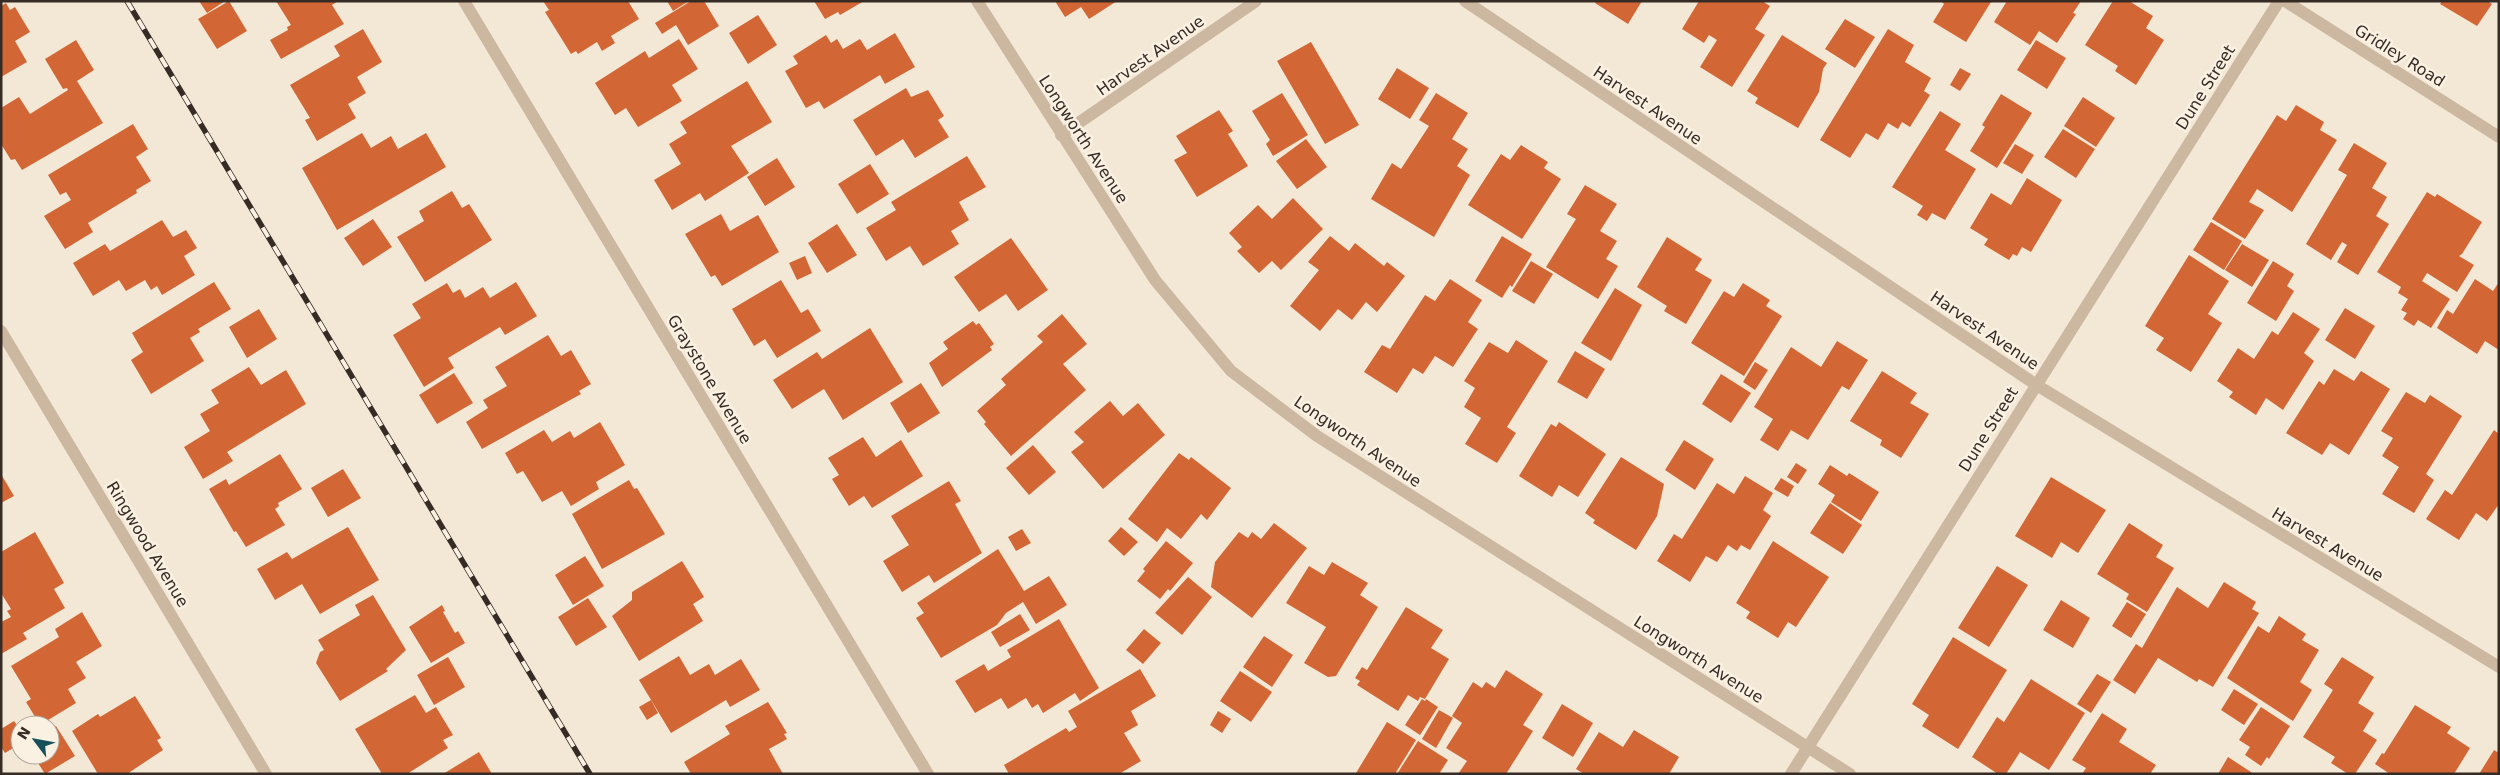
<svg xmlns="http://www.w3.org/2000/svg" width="2500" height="775" viewBox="0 0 2500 775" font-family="'DejaVu Sans',sans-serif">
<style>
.building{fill:#d26735}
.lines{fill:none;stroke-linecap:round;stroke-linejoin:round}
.street{stroke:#ccb8a1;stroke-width:12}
.rail-casing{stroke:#362b25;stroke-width:5.5}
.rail{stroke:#fbf1e2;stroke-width:4;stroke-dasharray:11;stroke-linecap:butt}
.labels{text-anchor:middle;stroke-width:5;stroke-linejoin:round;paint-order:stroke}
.street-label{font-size:16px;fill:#362b25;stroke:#fbf1e2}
</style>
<rect width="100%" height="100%" fill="#f3e8d6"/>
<!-- building -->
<g class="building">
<path d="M199,1H225L207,13Z"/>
<path d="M229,1L247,31L217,49L198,19Z"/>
<path d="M276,1H338L332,5L344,24L281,59L270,40L288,30L287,27L291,25Z"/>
<path d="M543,1H628L639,19L611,36L615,43L602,51L597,42L578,54L576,51L571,54L545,12L549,10Z"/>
<path d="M667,1H689L673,11Z"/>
<path d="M691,1H704L719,26L688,45L676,25L662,34L655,23Z"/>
<path d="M814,1H864L840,15L838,12L825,19Z"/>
<path d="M1055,1H1117L1089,19L1081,7L1065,17Z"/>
<path d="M1596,1H1642L1628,24L1595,3Z"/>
<path d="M1699,1H1762L1770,6L1755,29L1765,35L1732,87L1700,67L1717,40L1709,35L1704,43L1682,29Z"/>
<path d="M1941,1H1990L1991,2L1966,42L1933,22L1944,4Z"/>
<path d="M2007,1H2081L2073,13L2076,14L2057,43L2039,31L2030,45L1994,22Z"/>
<path d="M2113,1H2129L2153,16L2146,28L2164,40L2136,85L2115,71L2118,66L2085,45Z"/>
<path d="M2442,1H2487L2492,4L2477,26L2440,4Z"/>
<path d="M6,3L10,10L15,7L30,32L15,41L27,62L1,77V6Z"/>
<path d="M758,15L777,45L748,64L729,33Z"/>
<path d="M1845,19L1875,37L1855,68L1825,49Z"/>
<path d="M363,29L382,62L357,77L366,93L348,104L356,118L317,141L305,120L310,118L290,85L340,56L334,46Z"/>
<path d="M1888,29L1914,45L1905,62L1931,78L1924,91L1930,95L1910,127L1902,122L1898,129L1888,123L1878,140L1866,133L1850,158L1820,140Z"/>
<path d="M895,33L915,67L885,84L880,75L824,109L819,101L806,108L785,71L798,64L793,56L826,35L831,43L837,39L843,49L860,39L867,50Z"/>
<path d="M1782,35L1827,63L1823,69L1819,92L1798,128L1755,103L1758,98L1747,91Z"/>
<path d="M679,39L698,69L672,85L682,101L638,127L626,108L615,115L595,83L645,51L649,58Z"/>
<path d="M76,40L94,70L77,81L103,123L22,170L15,159L11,160L1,144V108L19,97L30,114L68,90L67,88L63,89L45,59Z"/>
<path d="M2036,40L2066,58L2047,89L2017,70Z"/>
<path d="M1311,42L1359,125L1325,144L1277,61Z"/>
<path d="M1397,68L1429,88L1410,119L1378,99Z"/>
<path d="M1960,68L1971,74L1960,91L1950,85Z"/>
<path d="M747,81L772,122L731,146L749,173L705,201L700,193L672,210L654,180L681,164L669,144L687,133L680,122Z"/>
<path d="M906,88L911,97L928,90L944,116L938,120L949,137L915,158L903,139L876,156L853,120Z"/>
<path d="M1282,93L1308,135L1273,156L1266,144L1270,140L1252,111Z"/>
<path d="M1436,93L1468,113L1452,139L1468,149L1457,166L1470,175L1434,237L1371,199L1392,163L1401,169L1429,126L1419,120Z"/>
<path d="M2001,94L2032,113L1997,168L1970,151L1985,127L1982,125Z"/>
<path d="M2083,97L2115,118L2096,147L2064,126Z"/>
<path d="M2296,105L2324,122L2320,130L2337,140L2292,212L2257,189L2249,202L2264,210L2245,239L2212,219L2277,115L2286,121Z"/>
<path d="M1219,110L1233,131L1228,134L1248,166L1197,197L1174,160L1187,153L1176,136Z"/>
<path d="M1940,111L1961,124L1945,150L1976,169L1945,220L1932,213L1927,221L1917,215L1923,206L1892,187Z"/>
<path d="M133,124L148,149L136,157L151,181L136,190L137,193L88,223L93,232L65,249L44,216L71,200L66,192L60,195L48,175Z"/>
<path d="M2063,129L2095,149L2076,178L2044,157Z"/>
<path d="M362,133L371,148L391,136L398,149L426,133L446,167L337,230L302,168Z"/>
<path d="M1306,139L1327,167L1297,189L1276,161Z"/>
<path d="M2354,143L2387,163L2372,188L2387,197L2376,216L2389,224L2358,275L2337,262L2347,245L2342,242L2331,260L2306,244L2347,175L2338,170Z"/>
<path d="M2015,144L2034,155L2022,174L2003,163Z"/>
<path d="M1521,145L1548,162L1544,168L1561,179L1522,239L1468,205L1501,154L1510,160Z"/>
<path d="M967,156L986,187L959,202L969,220L951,231L959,244L923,266L910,246L886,261L866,228L896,210L891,202Z"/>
<path d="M777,158L795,187L765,206L747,177Z"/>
<path d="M870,164L889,194L857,214L838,184Z"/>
<path d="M2027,178L2062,200L2031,252L2022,247L2017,256L2013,254L2009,260L1984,245L1988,239L1970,228L1991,193L2011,205Z"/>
<path d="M1585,185L1617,204L1600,231L1617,241L1606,259L1618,266L1598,299L1546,267L1576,219L1567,214Z"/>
<path d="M452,191L462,208L469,204L492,240L425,282L397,237L424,221L419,211Z"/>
<path d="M2427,192L2435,197L2437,194L2482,222L2462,254L2459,256L2474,265L2457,292L2427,273L2422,281L2450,299L2431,328L2418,320L2414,326L2403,319L2407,313L2401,310L2408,299L2398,293L2401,287L2377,272Z"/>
<path d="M1293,198L1323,229L1281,270L1272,261L1259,273L1237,251L1242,247L1229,233L1258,205L1272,219Z"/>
<path d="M721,214L730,231L758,215L779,252L722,286L715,275L711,277L685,234Z"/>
<path d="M373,219L392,247L363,266L344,238Z"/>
<path d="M162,220L173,237L186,230L197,248L184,256L195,275L162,295L157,286L151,290L145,280L126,291L119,280L93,296L73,263L105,244L110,251Z"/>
<path d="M2211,222L2242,241L2224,270L2193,250Z"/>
<path d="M837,224L857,255L827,273L808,243Z"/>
<path d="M1330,236L1349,251L1355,243L1384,266L1387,262L1405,276L1377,312L1366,302L1352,320L1338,309L1320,331L1290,306L1319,270L1308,262Z"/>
<path d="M1502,236L1532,254L1512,287L1510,285L1502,298L1475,281Z"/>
<path d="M1667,237L1702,259L1695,270L1712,280L1686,324L1664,311L1667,306L1637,287Z"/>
<path d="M1011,238L1048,290L1018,311L1006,294L979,312L954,277Z"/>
<path d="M2242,244L2269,260L2252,287L2225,270Z"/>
<path d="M2189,255L2229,281L2208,314L2222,323L2191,372L2156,350L2164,338L2145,326Z"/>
<path d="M805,256L812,273L797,280L789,263Z"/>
<path d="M1531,261L1553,274L1534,304L1512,291Z"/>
<path d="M2273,261L2294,274L2287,286L2294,291L2276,321L2247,303Z"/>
<path d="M1450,279L1482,300L1468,322L1478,329L1453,367L1435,356L1423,374L1413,368L1397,393L1364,372L1382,345L1390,349L1425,295L1435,301Z"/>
<path d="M2475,279L2493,291L2499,282V350L2485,341L2477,354L2437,328L2447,310L2453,314Z"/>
<path d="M781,280L801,313L808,309L821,331L777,358L765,339L754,346L732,309Z"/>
<path d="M214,282L231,309L198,329L200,332L190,338L204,361L151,394L131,360L143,352L132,333Z"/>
<path d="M516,282L537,316L505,335L500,327L448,358L454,368L424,387L393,335L421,318L412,304L447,283L453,293L460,289L465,298L483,287L490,298Z"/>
<path d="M1743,283L1770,300L1766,306L1782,316L1744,376L1691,343L1724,291L1734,297Z"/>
<path d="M1615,288L1642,305L1611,361L1581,343Z"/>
<path d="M2345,308L2375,326L2355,359L2325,340Z"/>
<path d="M259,309L277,339L247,358L229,327Z"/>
<path d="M2293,312L2320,329L2304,353L2314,361L2283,410L2266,398L2256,415L2229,397L2233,392L2217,381L2238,348L2254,359L2272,331L2278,335Z"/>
<path d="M1062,314L1087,344L1063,364L1086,390L1011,456L984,424L986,422L977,411L1006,385L1001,379L1043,342L1037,336Z"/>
<path d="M973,321L976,325L979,323L994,344L990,347L992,350L942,387L929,363L948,349L943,342Z"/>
<path d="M870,328L903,382L843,420L824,389L792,409L773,380L817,352L822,359Z"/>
<path d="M548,335L561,356L571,350L591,384L579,391L581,394L482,449L466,422L488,408L483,400L507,386L495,367Z"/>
<path d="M1516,340L1548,361L1507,427L1516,433L1497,463L1465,444L1481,418L1464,407L1475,388L1464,381L1489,342L1508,353Z"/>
<path d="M1837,341L1868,360L1849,390L1842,386L1808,440L1791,430L1778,451L1760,440L1773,419L1754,407L1791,347L1821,367Z"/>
<path d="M1575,351L1605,369L1587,399L1557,382Z"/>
<path d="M1755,362L1768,370L1755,390L1743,382Z"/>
<path d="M249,367L261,385L286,370L306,404L227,452L233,461L203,479L184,447L210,431L200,414L219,403L211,390Z"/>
<path d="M2334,369L2354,381L2361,371L2390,389L2349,455L2330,443L2322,455L2286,433L2319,381L2324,385Z"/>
<path d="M1882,371L1917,393L1910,403L1929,414L1901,458L1880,445L1882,440L1850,421Z"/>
<path d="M454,373L473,403L437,424L419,395Z"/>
<path d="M1721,374L1751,393L1731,423L1702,404Z"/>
<path d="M921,383L940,413L908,433L890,403Z"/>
<path d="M2406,392L2425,403L2430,395L2462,416L2426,474L2434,480L2414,513L2382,494L2399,467L2382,456L2393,438L2381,431Z"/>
<path d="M1110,401L1123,416L1138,403L1165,435L1103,489L1071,452L1084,442L1074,432Z"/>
<path d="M600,422L625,465L596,482L599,489L571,506L562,491L542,502L523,471L517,474L505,453L544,430L552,442L570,431L574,438Z"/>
<path d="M1559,422L1606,454L1578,497L1559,485L1552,497L1519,476L1551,424L1556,427Z"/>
<path d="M2494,430L2499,434V504L2487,521L2476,513L2459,540L2426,519L2445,490L2452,495Z"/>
<path d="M863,437L876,457L901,440L923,476L872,508L864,496L849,506L832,479L839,475L828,458Z"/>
<path d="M1684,440L1714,459L1695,490L1665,470Z"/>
<path d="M1033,445L1056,472L1029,495L1006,468Z"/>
<path d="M1179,453L1189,460L1191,457L1231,488L1207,520L1201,514L1181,539L1167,528L1157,542L1128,519Z"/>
<path d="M280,454L302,489L278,503L279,506L275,509L285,525L246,547L236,531L234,532L209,489L226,479L229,485Z"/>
<path d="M1621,457L1664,484L1657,516L1636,550L1593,523L1595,520L1585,513Z"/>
<path d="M1796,463L1807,470L1798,484L1787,477Z"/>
<path d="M1830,465L1847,476L1849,473L1879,492L1861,521L1831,502L1835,495L1818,484Z"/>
<path d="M343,469L361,498L328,517L311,488Z"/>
<path d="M1,474L14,496L1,503Z"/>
<path d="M1745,476L1773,493L1763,510L1771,516L1750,550L1741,545L1737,551L1728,545L1717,562L1706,556L1690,582L1657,561L1674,534L1682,539L1717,483L1734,494Z"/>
<path d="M2051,477L2106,510L2078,553L2061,542L2052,558L2015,536Z"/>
<path d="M1781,478L1794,486L1788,497L1774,489Z"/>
<path d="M629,480L634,489L637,488L665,534L602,569L572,514Z"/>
<path d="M949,481L961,501L955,504L982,553L934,583L929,575L902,592L883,561L909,545L891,516Z"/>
<path d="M1830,503L1862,525L1843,554L1810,533Z"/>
<path d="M1274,523L1307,548L1252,618L1211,587L1215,562L1239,532L1248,538L1252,532L1261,539Z"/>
<path d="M2129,523L2163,545L2156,557L2174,568L2147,612L2126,599L2129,594L2097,574Z"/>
<path d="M348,527L379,580L320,614L302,584L275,600L257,569L287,552L292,559Z"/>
<path d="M1121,527L1138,542L1124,556L1108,541Z"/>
<path d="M1022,529L1031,543L1016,551L1008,537Z"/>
<path d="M35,532L64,583L54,589L65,608L23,633L27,639L1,654V622L11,617L7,611L11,609L1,593V552Z"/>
<path d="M1166,541L1193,563L1170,591L1168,589L1160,599L1137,581L1145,571L1143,569Z"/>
<path d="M1773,541L1829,577L1796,627L1788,622L1778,638L1746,618L1750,612L1736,603Z"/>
<path d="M998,549L1024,591L1049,576L1067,605L1036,624L1023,602L1006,613L997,625L941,658L916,618L924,613L917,603Z"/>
<path d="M585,556L604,586L573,605L555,575Z"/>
<path d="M682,561L704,597L693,604L703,621L639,661L612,616L632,600V592Z"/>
<path d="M1332,562L1368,583L1360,595L1378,607L1336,676L1328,677L1304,663L1326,627L1286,603L1309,566L1324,575Z"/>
<path d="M1997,566L2028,585L1989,647L1958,628Z"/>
<path d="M1188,577L1212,597L1182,635L1155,613Z"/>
<path d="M2224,582L2256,602L2252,609L2259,613L2213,687L2199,679L2197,682L2158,658L2135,694L2113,680L2136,644L2142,648L2177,587L2208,608Z"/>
<path d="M373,595L406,650L386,669L388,671L340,701L316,663L320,652L324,650L318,640L360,615L355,605Z"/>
<path d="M588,598L607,627L576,646L558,617Z"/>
<path d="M2061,600L2090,618L2073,648L2043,630Z"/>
<path d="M2127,602L2146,614L2131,638L2112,626Z"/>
<path d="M442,605L445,611L443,612L455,633L458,631L465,643L431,663L409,627Z"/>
<path d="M1406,607L1443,630L1431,648L1449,659L1425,699L1420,697L1418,701L1408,695L1398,711L1357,685L1360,681L1355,678L1362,667L1367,670Z"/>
<path d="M82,612L102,646L76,662L86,678L68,689L76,703L40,725L26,702L31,699L11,666L59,637L55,629Z"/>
<path d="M1020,614L1030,630L1000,647L991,632Z"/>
<path d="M2279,616L2306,634L2302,640L2319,650L2300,682L2312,690L2293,721L2227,678L2258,626L2269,633Z"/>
<path d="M1059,619L1099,688L1080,701L1075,693L1043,713L1038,704L1032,708L1026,698L1008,709L1001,698L975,713L955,681L984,664L988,671L1011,657L1007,650Z"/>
<path d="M1144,629L1161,643L1143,664L1126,650Z"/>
<path d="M1264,636L1293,655L1272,687L1243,667Z"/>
<path d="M1953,637L2007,670L1958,749L1922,726L1929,715L1912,704Z"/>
<path d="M679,656L690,675L709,664L715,675L741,659L760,690L730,707L726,700L671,733L639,680Z"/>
<path d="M448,657L465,687L434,705L417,675Z"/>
<path d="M2342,657L2374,677L2358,703L2374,713L2363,731L2377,740L2355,774H2348L2331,763L2335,757L2303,737L2333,690L2324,684Z"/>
<path d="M1140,669L1156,696L1131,711L1138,725L1124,733L1141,761L1119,774H1009L1004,765L1066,728L1069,732L1077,727L1068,711Z"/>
<path d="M1506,670L1543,694L1523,725L1533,731L1506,774H1458L1467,761L1446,748L1462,723L1452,716L1473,682L1482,688L1486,682L1495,688Z"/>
<path d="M1240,671L1272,692L1251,722L1220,701Z"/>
<path d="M2097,674L2111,682L2091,713L2077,704Z"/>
<path d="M2031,679L2085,713L2049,770L2020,752L2006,774H1998L1972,757L1997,717L2004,722Z"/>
<path d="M2234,689L2258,704L2244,725L2221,710Z"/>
<path d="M415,695L426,713L436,707L453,735L443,740L448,748L407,774H382L355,729Z"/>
<path d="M135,696L161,738L157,740L163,750L127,774H98L72,731L98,714L100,717Z"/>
<path d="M1422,699L1425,701L1426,699L1438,707L1420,735L1405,725Z"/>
<path d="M651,700L658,713L647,720L639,707Z"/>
<path d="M768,702L787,733L784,734L787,739L769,749L783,774H691L684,762L730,734L725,726Z"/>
<path d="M1562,704L1593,723L1573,757L1542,738Z"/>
<path d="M2415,705L2451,727L2447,733L2470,748L2454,774H2390L2375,764L2382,753L2384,754Z"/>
<path d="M2261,707L2290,726L2269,759L2267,757L2261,766L2245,755L2250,747L2239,740Z"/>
<path d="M1439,710L1453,718L1436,748L1422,739Z"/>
<path d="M1218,711L1231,719L1222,733L1210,725Z"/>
<path d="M2102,713L2127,729L2119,742L2156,765L2150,774H2082L2086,768L2072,760Z"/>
<path d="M14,721L20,730V744L5,753L1,747V729Z"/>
<path d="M1387,722L1416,740L1395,774H1357L1356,773Z"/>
<path d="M56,726L75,756L45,774L33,755H50V730Z"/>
<path d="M1634,730L1679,757L1669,774H1584L1576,769L1599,732L1623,747Z"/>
<path d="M1418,741L1448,760L1439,774H1397Z"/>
<path d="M2494,750L2499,753V774H2479Z"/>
<path d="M479,752L492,774H443Z"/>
<path d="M2228,757L2254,774H2218Z"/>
</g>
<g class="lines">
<!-- street -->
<g class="street">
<path d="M464,1L928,774"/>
<path d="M977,1L1155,280L1231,371L1317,436L1850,774"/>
<path d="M1465,1L2035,384L2499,667"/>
<path d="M2285,1L2499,137"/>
<path d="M1061,135L1256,1"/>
<path d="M1,331L266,774"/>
<path d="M1791,774L2279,1"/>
</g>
<defs>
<path id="rail" d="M127,1L590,774"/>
</defs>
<!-- rail casing -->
<use href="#rail" class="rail-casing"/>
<!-- rail -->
<use href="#rail" class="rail"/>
</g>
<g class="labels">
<!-- street labels -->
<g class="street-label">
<text transform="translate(1150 55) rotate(-35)" y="6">Harvest Avenue</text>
<text transform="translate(2400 55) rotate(32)" y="6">Gridley Road</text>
<text transform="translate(2205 87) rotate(-58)" y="6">Dune Street</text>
<text transform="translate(1648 105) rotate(34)" y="6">Harvest Avenue</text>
<text transform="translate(1084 139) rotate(57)" y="6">Longworth Avenue</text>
<text transform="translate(1985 330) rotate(34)" y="6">Harvest Avenue</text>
<text transform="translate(710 379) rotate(59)" y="6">Graystone Avenue</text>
<text transform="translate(1988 429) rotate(-58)" y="6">Dune Street</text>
<text transform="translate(1358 441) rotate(34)" y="6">Longworth Avenue</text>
<text transform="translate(148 544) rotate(59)" y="6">Ringwood Avenue</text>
<text transform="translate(2328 544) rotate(31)" y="6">Harvest Avenue</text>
<text transform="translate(1699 659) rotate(32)" y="6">Longworth Avenue</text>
</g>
</g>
<!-- border -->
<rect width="2500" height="775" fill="none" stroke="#362b25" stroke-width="5"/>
<!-- north arrow -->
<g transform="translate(35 740) rotate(302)"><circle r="24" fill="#fbf1e2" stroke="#aca296"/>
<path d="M0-4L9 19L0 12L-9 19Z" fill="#16515b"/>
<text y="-8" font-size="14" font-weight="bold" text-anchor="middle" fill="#362b25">N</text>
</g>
</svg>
